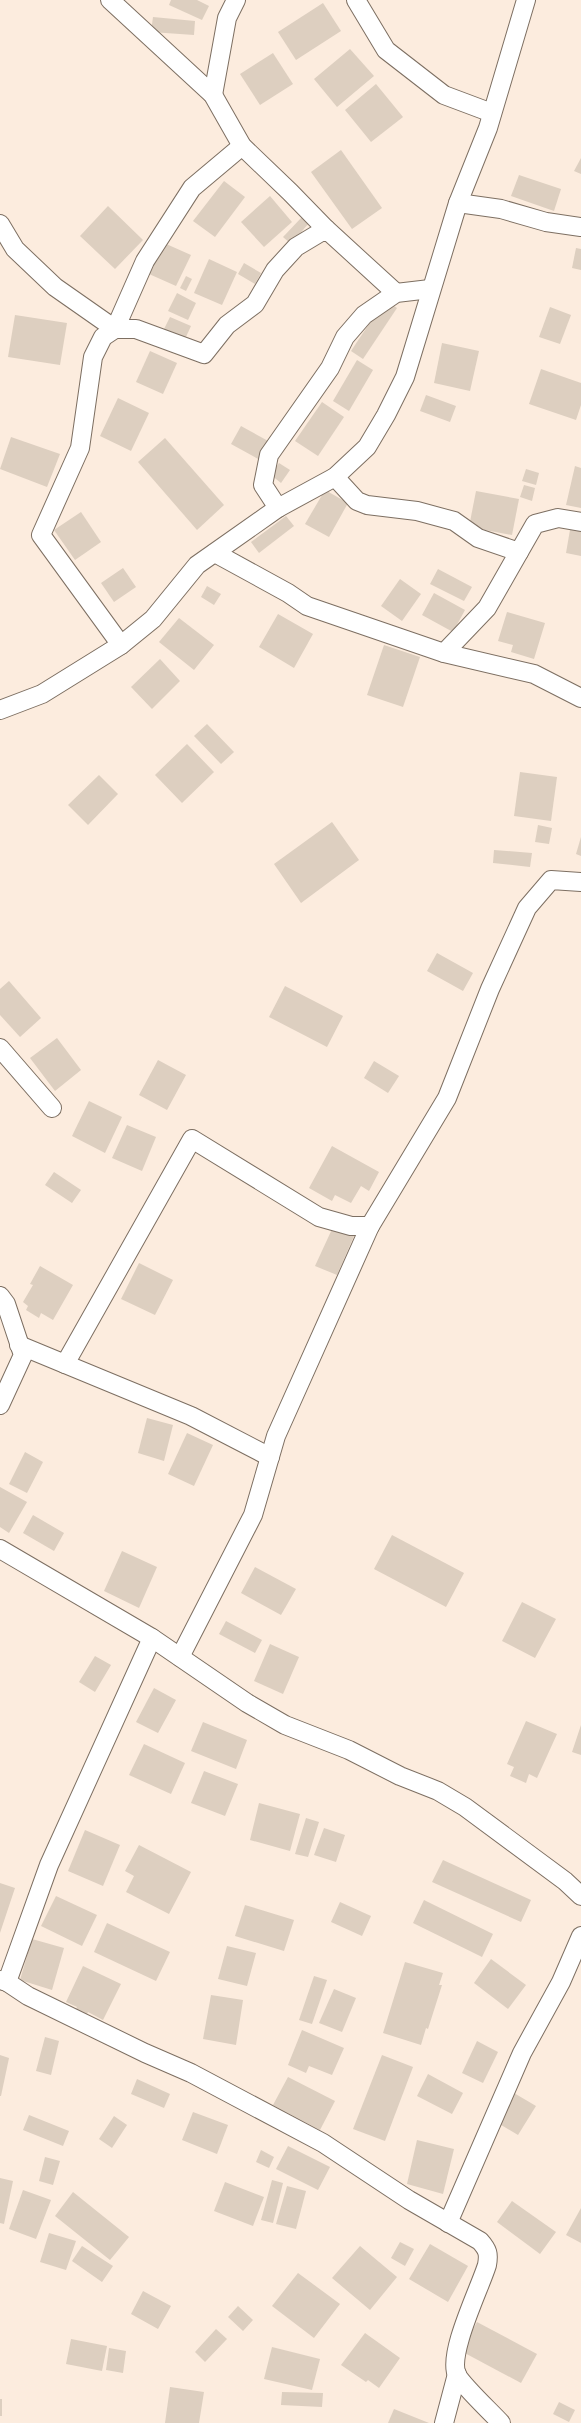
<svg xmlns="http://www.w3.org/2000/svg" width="581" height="2423" viewBox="0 0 581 2423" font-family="'Golos Text',sans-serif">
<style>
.building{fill:#ddcfc0}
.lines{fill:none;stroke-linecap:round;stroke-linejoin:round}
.street-casing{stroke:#7d6f62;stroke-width:20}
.street{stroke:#fff;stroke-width:18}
</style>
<rect width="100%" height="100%" fill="#fcecde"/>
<!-- building -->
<g class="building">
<path d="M171,0H197L209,6L202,20L169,5Z"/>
<path d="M323,3L341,31L296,60L278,32Z"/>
<path d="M153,17L195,21L194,35L151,32Z"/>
<path d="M350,49L374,76L337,107L314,79Z"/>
<path d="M273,53L293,84L260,105L240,74Z"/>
<path d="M376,84L403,117L371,142L345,110Z"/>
<path d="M341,150L382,208L352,229L311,172Z"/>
<path d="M581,158V174L574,171Z"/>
<path d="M519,175L561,189L554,211L511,196Z"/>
<path d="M224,181L245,197L215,237L193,221Z"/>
<path d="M270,196L292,222L264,247L241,222Z"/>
<path d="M108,206L143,240L115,269L80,236Z"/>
<path d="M302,217L309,223L291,244L283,237Z"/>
<path d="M164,243L191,255L176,286L149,274Z"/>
<path d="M576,248L581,249V270L572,268Z"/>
<path d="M209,259L237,272L222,305L194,293Z"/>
<path d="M244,263L261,273L255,284L238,274Z"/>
<path d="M186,276L192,279L186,291L180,288Z"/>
<path d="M177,293L196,303L188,320L168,311Z"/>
<path d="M385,300L397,308L363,359L351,351Z"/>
<path d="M550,307L571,315L560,344L539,337Z"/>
<path d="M15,315L67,323L60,365L8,357Z"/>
<path d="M170,317L191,326L185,339L164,329Z"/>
<path d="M442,343L479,351L470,391L434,383Z"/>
<path d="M150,351L177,363L163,394L136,382Z"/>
<path d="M357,360L373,370L349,411L333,401Z"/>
<path d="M541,369L581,383V405L576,420L529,404Z"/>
<path d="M426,395L456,406L450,422L420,411Z"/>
<path d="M118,398L149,413L131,451L100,436Z"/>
<path d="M322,402L344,417L318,456L295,441Z"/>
<path d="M241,426L270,442L260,460L231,444Z"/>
<path d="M11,437L60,454L47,487L0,469Z"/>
<path d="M165,438L224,505L197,530L138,462Z"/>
<path d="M279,463L290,470L281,483L271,475Z"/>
<path d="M575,466L581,468V508L566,505Z"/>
<path d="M526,469L539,473L536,485L522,481Z"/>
<path d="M524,485L535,488L532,501L520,497Z"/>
<path d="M325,490L348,503L329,537L305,524Z"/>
<path d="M476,491L519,499L512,535L469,527Z"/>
<path d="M81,512L101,542L75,560L54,530Z"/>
<path d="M286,516L294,526L259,553L251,542Z"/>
<path d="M571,524L581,525V556L566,553Z"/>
<path d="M123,568L136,587L114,602L101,583Z"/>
<path d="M438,569L472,587L464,601L430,584Z"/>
<path d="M400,579L421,594L402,621L381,606Z"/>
<path d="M207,586L221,594L214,605L201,597Z"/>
<path d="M434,593L465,610L453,632L422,615Z"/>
<path d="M507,612L545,623L534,659L511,652L513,645L498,641Z"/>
<path d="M278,614L313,634L294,668L259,647Z"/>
<path d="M179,618L214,645L194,670L159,642Z"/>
<path d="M384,645L420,657L403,707L367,695Z"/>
<path d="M160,659L180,681L152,709L131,687Z"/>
<path d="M207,724L234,752L221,764L194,736Z"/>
<path d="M187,744L214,772L182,803L155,775Z"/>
<path d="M520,772L557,777L551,821L514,816Z"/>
<path d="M99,775L118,794L88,825L68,805Z"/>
<path d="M332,822L359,860L301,903L274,864Z"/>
<path d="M538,825L552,828L549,844L535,842Z"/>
<path d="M581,837V856L576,854Z"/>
<path d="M494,850L532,853L530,867L493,863Z"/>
<path d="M437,953L473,973L463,991L427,971Z"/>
<path d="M9,981L41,1018L20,1037L0,1015V989Z"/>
<path d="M285,986L343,1016L327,1047L269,1017Z"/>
<path d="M57,1038L81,1070L55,1091L30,1058Z"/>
<path d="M158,1060L186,1075L167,1110L139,1095Z"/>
<path d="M374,1061L399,1076L388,1093L364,1078Z"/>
<path d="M89,1101L122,1117L105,1153L72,1136Z"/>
<path d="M127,1125L156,1137L142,1171L112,1158Z"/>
<path d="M332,1146L379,1172L369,1191L361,1186L351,1203L335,1195L332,1201L309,1188Z"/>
<path d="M54,1172L81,1190L72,1203L45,1185Z"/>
<path d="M333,1227L354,1236L337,1275L315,1266Z"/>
<path d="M139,1263L173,1280L155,1315L121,1299Z"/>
<path d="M40,1266L73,1285L53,1320L41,1313L39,1318L26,1310L28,1306L23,1302L33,1285L30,1284Z"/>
<path d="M147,1418L173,1425L164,1461L138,1453Z"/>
<path d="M187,1433L213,1445L194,1486L168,1474Z"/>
<path d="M25,1452L43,1462L27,1493L9,1484Z"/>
<path d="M0,1487L27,1502L9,1533L0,1527Z"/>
<path d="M33,1515L64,1533L54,1551L23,1533Z"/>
<path d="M392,1535L464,1573L446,1607L374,1569Z"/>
<path d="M122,1551L157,1567L139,1608L104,1591Z"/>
<path d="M255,1567L296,1589L281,1615L241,1593Z"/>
<path d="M522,1602L556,1619L535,1658L502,1641Z"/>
<path d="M226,1621L262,1640L255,1653L219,1634Z"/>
<path d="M270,1644L299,1657L283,1694L254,1681Z"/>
<path d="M95,1656L111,1665L95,1692L79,1682Z"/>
<path d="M154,1688L176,1700L158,1733L136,1722Z"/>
<path d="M526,1721L557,1734L537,1778L529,1774L526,1783L510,1776L514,1767L507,1764Z"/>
<path d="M203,1722L247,1740L236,1769L191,1751Z"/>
<path d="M581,1725V1755L572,1752Z"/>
<path d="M144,1744L185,1763L171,1794L129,1775Z"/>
<path d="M204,1771L238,1784L225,1816L191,1803Z"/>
<path d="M259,1803L300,1814L290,1851L250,1840Z"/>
<path d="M306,1818L319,1822L308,1857L295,1854Z"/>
<path d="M324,1828L345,1835L336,1862L314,1855Z"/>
<path d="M85,1830L120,1845L103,1886L68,1871Z"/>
<path d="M139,1845L191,1872L169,1914L126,1892L134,1876L125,1871Z"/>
<path d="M443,1860L531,1900L521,1922L432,1882Z"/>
<path d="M0,1883L15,1888L0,1933Z"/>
<path d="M56,1896L97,1915L82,1946L41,1926Z"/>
<path d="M424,1900L493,1934L482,1957L413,1923Z"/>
<path d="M340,1902L371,1916L362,1936L331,1922Z"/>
<path d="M245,1905L294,1920L284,1951L235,1936Z"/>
<path d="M107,1923L170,1952L156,1981L94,1952Z"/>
<path d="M32,1939L64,1948L52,1990L20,1980Z"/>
<path d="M227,1946L256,1953L247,1986L218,1979Z"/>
<path d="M491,1959L526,1985L508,2009L474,1983Z"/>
<path d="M405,1962L443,1973L439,1985H442L428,2029L426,2028L421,2045L383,2033Z"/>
<path d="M83,1966L121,1984L103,2020L88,2012L85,2018L74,2013L77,2007L66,2002Z"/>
<path d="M314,1976L327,1980L312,2024L299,2020Z"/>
<path d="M334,1989L356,1998L342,2032L319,2023Z"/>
<path d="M211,1995L243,2000L236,2045L203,2039Z"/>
<path d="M302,2030L344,2048L332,2075L309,2066L306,2073L288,2065Z"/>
<path d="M45,2037L59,2041L51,2075L36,2071Z"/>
<path d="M477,2041L498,2052L483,2083L462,2073Z"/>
<path d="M0,2055L9,2058L1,2096H0Z"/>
<path d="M382,2055L413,2067L385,2141L353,2129Z"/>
<path d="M428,2074L463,2093L452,2114L417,2096Z"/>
<path d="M288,2077L335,2101L320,2130L273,2105Z"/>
<path d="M137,2079L170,2094L164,2108L131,2094Z"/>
<path d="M514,2093L536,2106L518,2135L496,2122Z"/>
<path d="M193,2112L228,2125L217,2154L182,2140Z"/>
<path d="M29,2115L69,2131L63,2146L23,2130Z"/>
<path d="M114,2116L127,2125L112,2148L99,2139Z"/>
<path d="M417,2140L454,2149L443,2194L407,2184Z"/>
<path d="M288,2146L330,2167L318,2190L276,2169Z"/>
<path d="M261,2150L274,2157L269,2168L256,2162Z"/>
<path d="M45,2157L60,2161L53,2185L39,2181Z"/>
<path d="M0,2178L13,2181L4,2224L0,2223Z"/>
<path d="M272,2180L283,2183L273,2223L261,2220Z"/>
<path d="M225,2182L264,2197L253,2226L214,2211Z"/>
<path d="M287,2186L306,2191L296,2229L276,2224Z"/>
<path d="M23,2190L51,2200L36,2239L9,2229Z"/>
<path d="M73,2192L129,2237L110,2260L55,2216Z"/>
<path d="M512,2201L556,2232L540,2254L497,2222Z"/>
<path d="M581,2208V2243L566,2235Z"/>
<path d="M49,2233L76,2241L66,2270L40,2262Z"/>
<path d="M400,2242L414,2249L405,2266L391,2258Z"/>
<path d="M430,2244L468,2266L448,2302L409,2279Z"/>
<path d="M82,2246L113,2266L102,2282L72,2261Z"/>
<path d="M360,2246L397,2277L370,2310L332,2278Z"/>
<path d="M298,2273L340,2304L314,2338L272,2306Z"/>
<path d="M143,2291L171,2306L158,2329L131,2314Z"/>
<path d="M238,2306L253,2320L243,2331L228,2317Z"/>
<path d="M477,2322L537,2354L521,2383L461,2351Z"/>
<path d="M216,2329L227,2339L205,2362L195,2352Z"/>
<path d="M365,2333L400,2358L379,2388L368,2380L366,2382L341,2365Z"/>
<path d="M71,2339L107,2346L102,2371L66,2364Z"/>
<path d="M272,2347L320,2359L312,2390L264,2379Z"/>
<path d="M109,2348L126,2351L123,2373L106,2370Z"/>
<path d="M170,2387L204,2392L199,2423H165Z"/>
<path d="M282,2392L323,2393L322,2407L281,2405Z"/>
<rect x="0" y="2399" width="2" height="17"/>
<path d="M559,2402L575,2410L569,2422L553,2414Z"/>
<path d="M394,2409L429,2423H388Z"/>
</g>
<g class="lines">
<defs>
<g id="street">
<path d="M110,0L213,95L242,146L290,192L326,229"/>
<path d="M356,0L386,50L444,95L492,113"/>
<path d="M213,95L227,18L236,0"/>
<path d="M458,203L501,209L546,222L581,227"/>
<path d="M0,224L15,249L55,287L115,329L145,261L192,188L242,146"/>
<path d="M335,477L357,501L367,505L417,511L454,521L478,538L519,552L535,524L558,518L581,522"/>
<path d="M278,508L263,485L269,455L330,368L345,337L364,315L396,293L430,289"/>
<path d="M215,553L288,593L307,606L444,653L534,674L581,698"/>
<path d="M121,645L41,535L80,448L93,357L103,337L115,329H136L204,354L227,325L255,304L275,270L296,247L326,229L396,293"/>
<path d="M444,653L487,608L519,552"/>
<path d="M0,710L42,694L121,645L153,619L197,565L278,508L335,477L367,447L386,415L405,377L458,203L488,128L526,0"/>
<path d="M0,1048L52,1108"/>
<path d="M0,1296L6,1304L23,1355L0,1405"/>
<path d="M19,1345L191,1416L270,1457"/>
<path d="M65,1364L192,1139L319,1217L351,1226H370L447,1098L490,989L527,908L551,880L581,882"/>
<path d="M0,1549L152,1638L247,1703L285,1725L349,1750L400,1776L438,1791L465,1807L565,1881L581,1896"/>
<path d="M180,1657L253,1515L276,1436L370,1226"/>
<path d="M0,1980L7,1982L28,1996L145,2053L191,2073L323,2143L409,2200L480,2241C488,2250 489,2254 487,2265C480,2288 447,2354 457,2375C463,2386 491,2412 501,2423"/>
<path d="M7,1982L49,1865L152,1638"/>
<path d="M448,2223L522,2053L561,1982L581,1936"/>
<path d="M444,2423L457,2374"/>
</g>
</defs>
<!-- street casing -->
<use href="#street" class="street-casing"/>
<!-- street -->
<use href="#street" class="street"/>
</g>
</svg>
